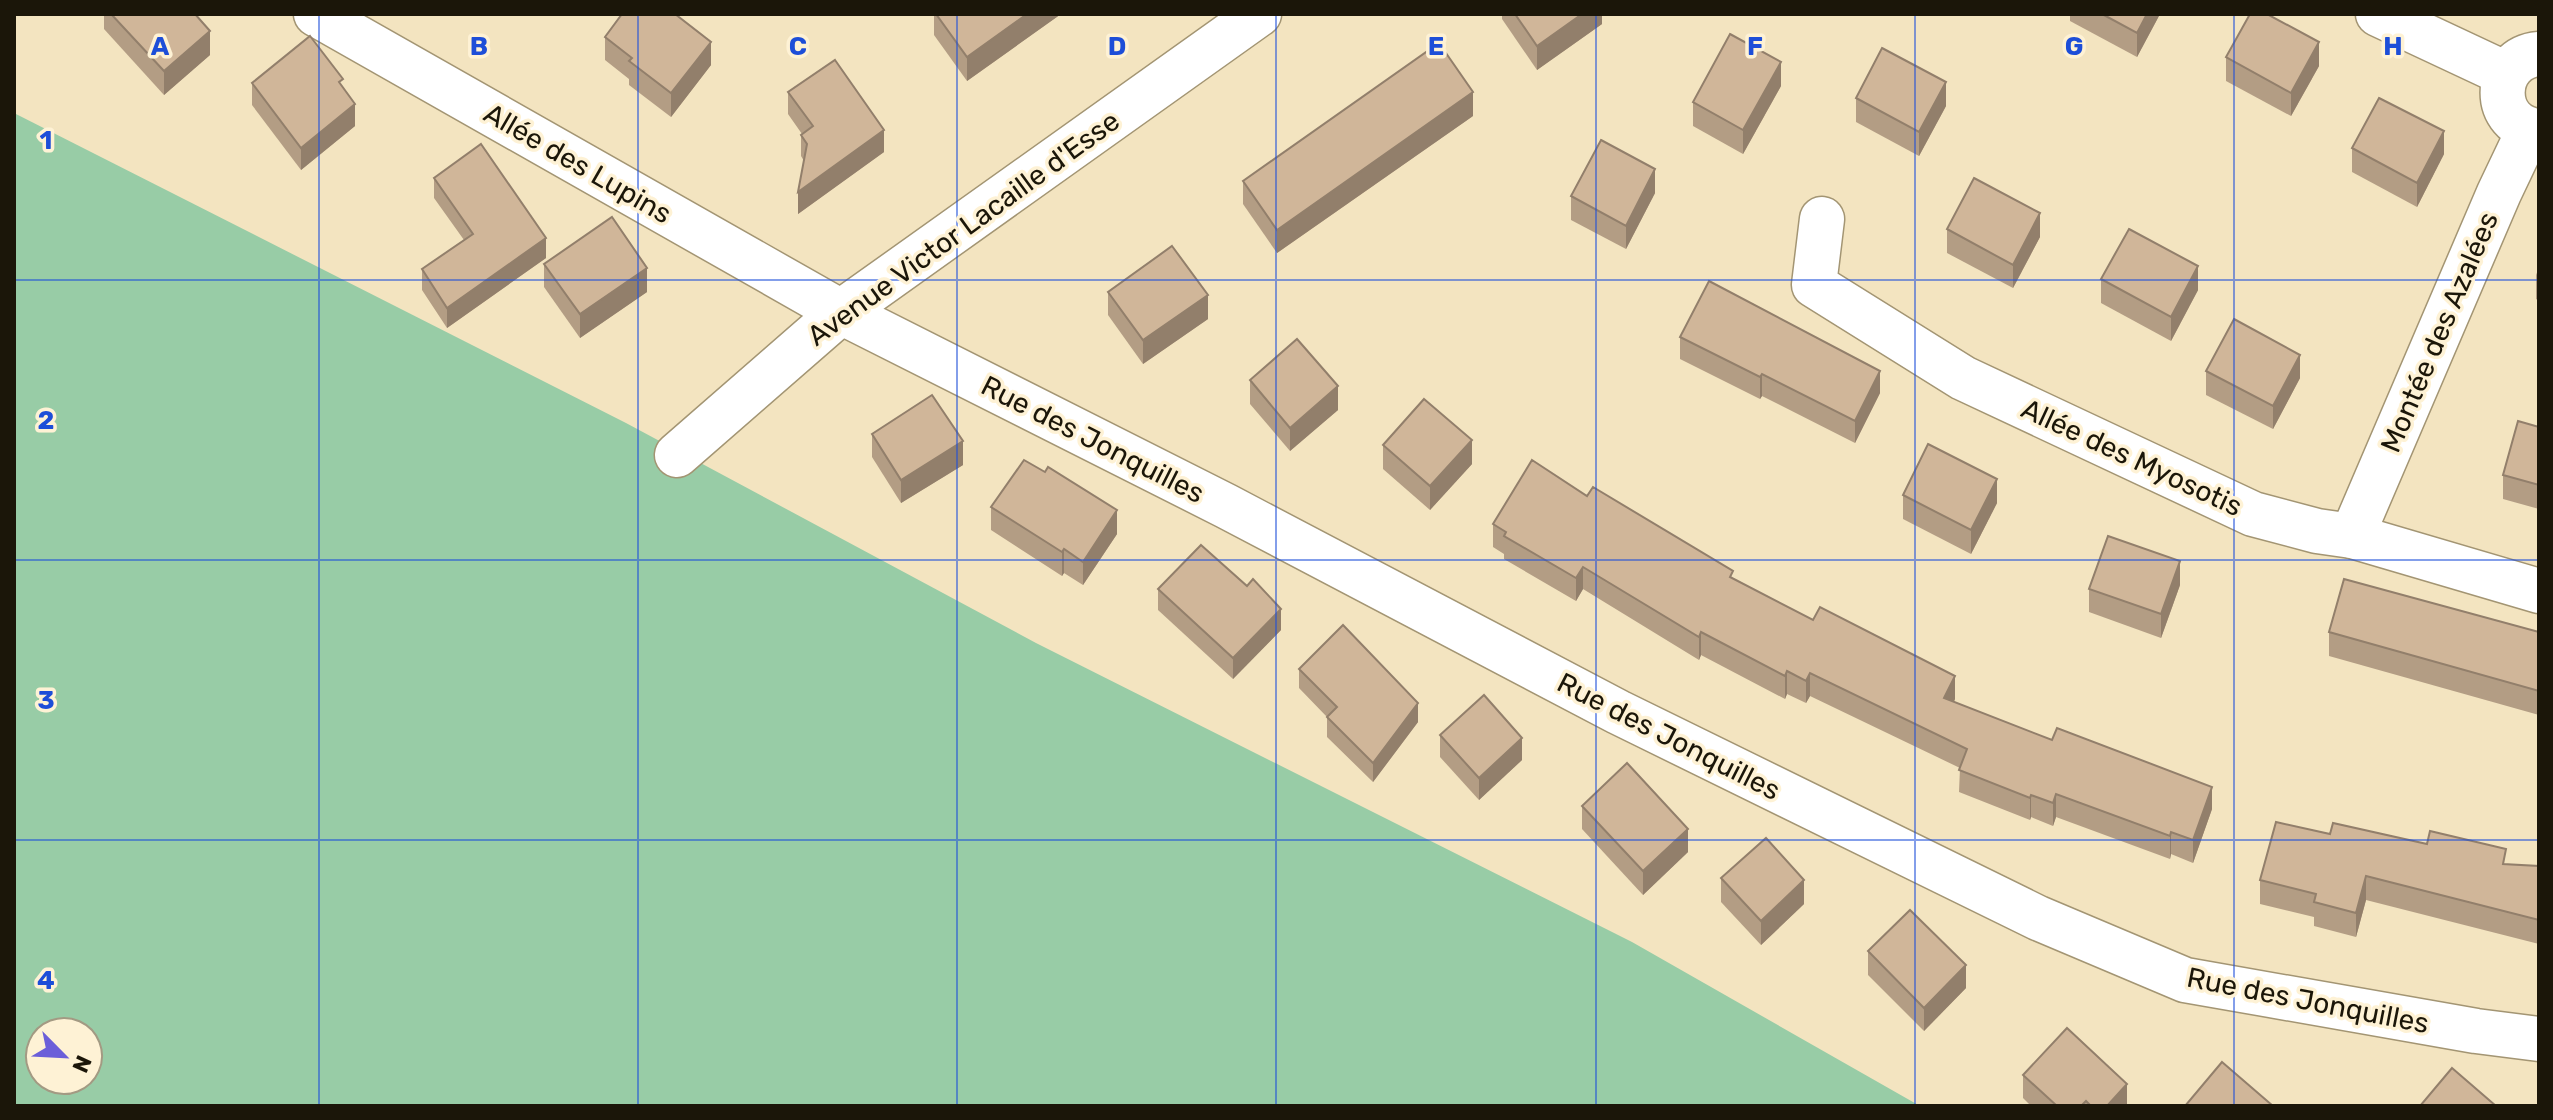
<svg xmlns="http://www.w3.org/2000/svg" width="2553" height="1120" viewBox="0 0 2553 1120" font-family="Rubik,sans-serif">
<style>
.green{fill:#98cca6;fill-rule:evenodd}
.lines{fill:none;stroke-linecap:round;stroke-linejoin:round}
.minor-casing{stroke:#a39573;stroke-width:47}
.minor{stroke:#fff;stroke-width:44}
.wall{fill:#b39d84}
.shaded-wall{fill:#927f6b}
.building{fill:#d0b699;stroke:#927f6b;stroke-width:2}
.grid{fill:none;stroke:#1d4ed8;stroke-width:2;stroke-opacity:0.55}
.labels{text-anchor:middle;stroke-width:7;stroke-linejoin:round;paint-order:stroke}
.street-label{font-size:28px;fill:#1b1609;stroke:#fef2d5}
.grid-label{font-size:26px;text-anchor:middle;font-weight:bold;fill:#1d4ed8;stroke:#fef2d5;stroke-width:7;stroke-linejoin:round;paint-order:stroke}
</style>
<rect width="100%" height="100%" fill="#f3e4c0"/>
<!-- green -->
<path class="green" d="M14,113L626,423L1036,643L1632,942L1920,1106H14ZM40,1032H88V1080H40Z"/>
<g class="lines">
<defs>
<g id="minor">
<path d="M316,14L841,312L1226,506L1618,712L2038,918L2185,980L2476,1031L2539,1039"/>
<path d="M2378,14L2506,74"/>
<path d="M2539,54C2491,58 2490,127 2539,131"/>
<path d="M1822,219L1814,285L1963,378L2253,514L2317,531L2352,536L2539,591"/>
<path d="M677,455L841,312L1259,14"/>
<path d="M2352,536L2499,193L2529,130"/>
</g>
</defs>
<!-- minor casing -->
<use href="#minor" class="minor-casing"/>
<!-- minor -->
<use href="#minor" class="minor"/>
</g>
<!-- wall -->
<g class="wall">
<path d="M104,14H195L210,55L164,95L104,29Z"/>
<path d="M934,14H1061L967,81L934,35Z"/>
<path d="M1502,14H1602V24L1537,70L1502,19Z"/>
<path d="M2070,14H2160L2137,57L2070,21Z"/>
<path d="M605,37L711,65L671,117L629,85V79L605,60Z"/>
<path d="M2226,57L2319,66L2291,116L2226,81Z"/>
<path d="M252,83L343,88L355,126L301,170L252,105Z"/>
<path d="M1781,86L1743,154L1693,126V102Z"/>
<path d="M788,92L884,152L798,214L804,161L801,156V135L802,134L788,114Z"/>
<path d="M1856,98L1946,106L1919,156L1856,122Z"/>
<path d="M1473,116L1277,253L1243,204V181Z"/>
<path d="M2352,148L2444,154L2417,207L2352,172Z"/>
<path d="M434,178L546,258L447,328L422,290V269L464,240L434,198Z"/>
<path d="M1655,193L1626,249L1571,220V196Z"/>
<path d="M1947,229L2040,237L2013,288L1947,253Z"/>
<path d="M544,264L647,292L580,338L544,287Z"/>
<path d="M2539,267V301L2536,299V275Z"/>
<path d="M2101,279L2198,290L2171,341L2101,303Z"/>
<path d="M1108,292L1208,319L1143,364L1108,315Z"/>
<path d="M1680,337L1880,393L1855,443L1762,396L1760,399L1680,359Z"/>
<path d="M2206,371L2300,378L2273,429L2206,395Z"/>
<path d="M1250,380L1338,410L1290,451L1250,404Z"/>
<path d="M2539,427V509L2503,499V475Z"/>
<path d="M872,434L963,465L901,503L872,457Z"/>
<path d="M1383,445L1472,464L1430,510L1383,469Z"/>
<path d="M1903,495L1997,503L1971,554L1903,519Z"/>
<path d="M1587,496L1733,578L1955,699L1954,702L2212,809L2193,863L2171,854L2170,859L2056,817L2053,826L2031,817L2030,820L1959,792L1960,768L1810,696L1806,703L1787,694L1785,699L1701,655L1699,660L1583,589L1576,601L1504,559V554L1493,547V524Z"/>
<path d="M991,507L1117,534L1083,585L1064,573L1062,576L991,530Z"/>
<path d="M2180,585L2161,638L2089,612V589Z"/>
<path d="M1158,589L1281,630L1233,679L1158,610Z"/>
<path d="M2329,632H2539V715L2329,656Z"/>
<path d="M1299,669L1418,722L1373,782L1327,737V717L1299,688Z"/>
<path d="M1440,735L1522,760L1479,800L1440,757Z"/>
<path d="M1582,806L1688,852L1643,895L1582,829Z"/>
<path d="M2330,834L2506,864L2539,866V944L2366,900L2356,937L2314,926V917L2260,904V880Z"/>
<path d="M1721,878L1804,904L1761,945L1721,902Z"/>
<path d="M1868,951L1966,988L1924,1031L1868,975Z"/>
<path d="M2023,1075L2127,1106H2031L2023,1098Z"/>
</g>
<!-- shaded-wall -->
<g class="shaded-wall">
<path d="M1027,14H1061L967,81V57Z"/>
<path d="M1582,14H1602V24L1537,70V46Z"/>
<path d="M2147,14H2160L2137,57V33Z"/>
<path d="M210,31V55L164,95V71Z"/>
<path d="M711,42V65L671,117V93Z"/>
<path d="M2319,42V66L2291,116V93Z"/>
<path d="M1781,62V86L1743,154V130Z"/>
<path d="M1946,82V106L1919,156V132Z"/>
<path d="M1473,92V116L1277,253V230Z"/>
<path d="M355,104V126L301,170V148Z"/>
<path d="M884,130V152L798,214V192Z"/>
<path d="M2444,131V154L2417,207V183Z"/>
<path d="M1655,169V193L1626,249V226Z"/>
<path d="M2040,213V237L2013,288V265Z"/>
<path d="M546,238V258L447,328V308Z"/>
<path d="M2198,266V290L2171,341V317Z"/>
<path d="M647,268V292L580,338V314Z"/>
<path d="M1208,295V319L1143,364V340Z"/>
<path d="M2300,355V378L2273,429V406Z"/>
<path d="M1880,371V393L1855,443V421Z"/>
<path d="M1762,374V396L1760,399V377Z"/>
<path d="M1338,386V410L1290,451V428Z"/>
<path d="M1472,440V464L1430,510V486Z"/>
<path d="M963,441V465L901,503V480Z"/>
<path d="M1997,479V503L1971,554V530Z"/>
<path d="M1117,510V534L1083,585V562Z"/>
<path d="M1064,549V573L1062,576V552Z"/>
<path d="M2180,561V585L2161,638V614Z"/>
<path d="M1583,567V589L1576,601V578Z"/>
<path d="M1281,609V630L1233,679V658Z"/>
<path d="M1701,632V655L1699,660V637Z"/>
<path d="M1787,671V694L1785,699V676Z"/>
<path d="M1810,673V696L1806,703V681Z"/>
<path d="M1955,676V699L1944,721V698Z"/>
<path d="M1418,703V722L1373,782V763Z"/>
<path d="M1522,738V760L1479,800V778Z"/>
<path d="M2212,787V809L2193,863V840Z"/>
<path d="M2056,794V817L2053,826V803Z"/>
<path d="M2031,795V817L2030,820V798Z"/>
<path d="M1688,829V852L1643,895V871Z"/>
<path d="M2171,832V854L2170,859V836Z"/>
<path d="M2366,876V900L2356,937V913Z"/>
<path d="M1804,880V904L1761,945V921Z"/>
<path d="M1966,965V988L1924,1031V1008Z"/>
<path d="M2127,1084V1106H2107Z"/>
</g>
<!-- building -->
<g class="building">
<path d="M111,14H195L210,31L164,71Z"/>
<path d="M622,14H675L711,42L671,93L629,61L632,58L605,37Z"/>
<path d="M936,14H1027L967,57Z"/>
<path d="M1515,14H1582L1537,46Z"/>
<path d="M2102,14H2147L2137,33Z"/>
<path d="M2250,14H2267L2319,42L2291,93L2226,57Z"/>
<path d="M1730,34L1781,62L1743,130L1693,102Z"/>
<path d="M310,36L343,79L339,82L355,104L301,148L252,83Z"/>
<path d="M1439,43L1473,92L1277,230L1243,181Z"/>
<path d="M1882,48L1946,82L1919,132L1856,98Z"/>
<path d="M835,60L884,130L798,192L807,144L801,135L813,126L788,92Z"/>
<path d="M2379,98L2444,131L2417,183L2352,148Z"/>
<path d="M1601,140L1655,169L1626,226L1571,196Z"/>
<path d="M481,144L546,238L447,308L422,269L473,234L434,178Z"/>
<path d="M1974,178L2040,213L2013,265L1947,229Z"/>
<path d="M612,217L647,268L580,314L544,264Z"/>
<path d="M2129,229L2198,266L2171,317L2101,279Z"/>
<path d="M1172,246L1208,295L1143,340L1108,292Z"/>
<path d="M1709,281L1880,371L1855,421L1762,374L1760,377L1680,337Z"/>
<path d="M2234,319L2300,355L2273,406L2206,371Z"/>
<path d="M1297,339L1338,386L1290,428L1250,380Z"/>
<path d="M932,395L963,441L901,480L872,434Z"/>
<path d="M1424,399L1472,440L1430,486L1383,445Z"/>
<path d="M2518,421L2539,427V485L2503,475Z"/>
<path d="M1928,444L1997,479L1971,530L1903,495Z"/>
<path d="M1024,460L1045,472L1048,467L1117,510L1083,562L1064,549L1062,552L991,507Z"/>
<path d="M1532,460L1587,496L1593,487L1733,571L1730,577L1813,620L1820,607L1955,676L1944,698L2052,740L2057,728L2212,787L2193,840L2171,832L2170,836L2056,794L2053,803L2031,795L2030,798L1959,770L1967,749L1810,673L1806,681L1787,671L1785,676L1701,632L1699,637L1583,567L1576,578L1504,536L1506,532L1493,524Z"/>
<path d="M2108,536L2180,561L2161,614L2089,589Z"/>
<path d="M1201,545L1247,586L1253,579L1281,609L1233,658L1158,589Z"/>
<path d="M2344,579L2539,632V691L2329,632Z"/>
<path d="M1343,625L1418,703L1373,763L1327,717L1337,707L1299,669Z"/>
<path d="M1484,695L1522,738L1479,778L1440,735Z"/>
<path d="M1627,763L1688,829L1643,871L1582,806Z"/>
<path d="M2276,822L2330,834L2333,823L2427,844L2430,831L2506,849L2503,864L2539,866V920L2366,876L2356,913L2314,902L2316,894L2260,880Z"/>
<path d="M1766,838L1804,880L1761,921L1721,878Z"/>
<path d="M1910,910L1966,965L1924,1008L1868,951Z"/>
<path d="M2067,1028L2127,1084L2107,1106H2091L2086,1101L2081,1106H2057L2023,1075Z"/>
<path d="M2222,1062L2273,1106H2185Z"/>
<path d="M2452,1068L2496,1106H2420Z"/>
</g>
<!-- grid -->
<path class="grid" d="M319,14V1106M638,14V1106M957,14V1106M1276,14V1106M1596,14V1106M1915,14V1106M2234,14V1106M14,280H2539M14,560H2539M14,840H2539"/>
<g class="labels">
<!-- street labels -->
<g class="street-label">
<text transform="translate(578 163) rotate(30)" y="10">Allée des Lupins</text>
<text transform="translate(963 228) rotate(-36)" y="10">Avenue Victor Lacaille d'Esse</text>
<text transform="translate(2439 332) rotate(-67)" y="10">Montée des Azalées</text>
<text transform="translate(1093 439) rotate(27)" y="10">Rue des Jonquilles</text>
<text transform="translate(2132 457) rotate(25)" y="10">Allée des Myosotis</text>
<text transform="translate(1669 736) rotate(27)" y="10">Rue des Jonquilles</text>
<text transform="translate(2308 1000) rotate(11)" y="10">Rue des Jonquilles</text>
</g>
</g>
<g class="grid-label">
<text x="160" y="55">A</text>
<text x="479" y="55">B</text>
<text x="798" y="55">C</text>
<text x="1117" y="55">D</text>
<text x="1436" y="55">E</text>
<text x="1755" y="55">F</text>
<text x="2074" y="55">G</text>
<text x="2393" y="55">H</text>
<text x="46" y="149">1</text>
<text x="46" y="429">2</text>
<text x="46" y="709">3</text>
<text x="46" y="989">4</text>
</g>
<!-- border -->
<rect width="2553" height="1120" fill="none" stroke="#1b1609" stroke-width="32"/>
<!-- north arrow -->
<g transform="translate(64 1056) rotate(114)"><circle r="38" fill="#fef2d5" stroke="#a39a83" stroke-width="2"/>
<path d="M0-6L14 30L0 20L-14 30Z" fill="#6b5fd9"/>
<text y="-12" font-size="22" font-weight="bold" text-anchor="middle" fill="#1b1609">N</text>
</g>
</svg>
